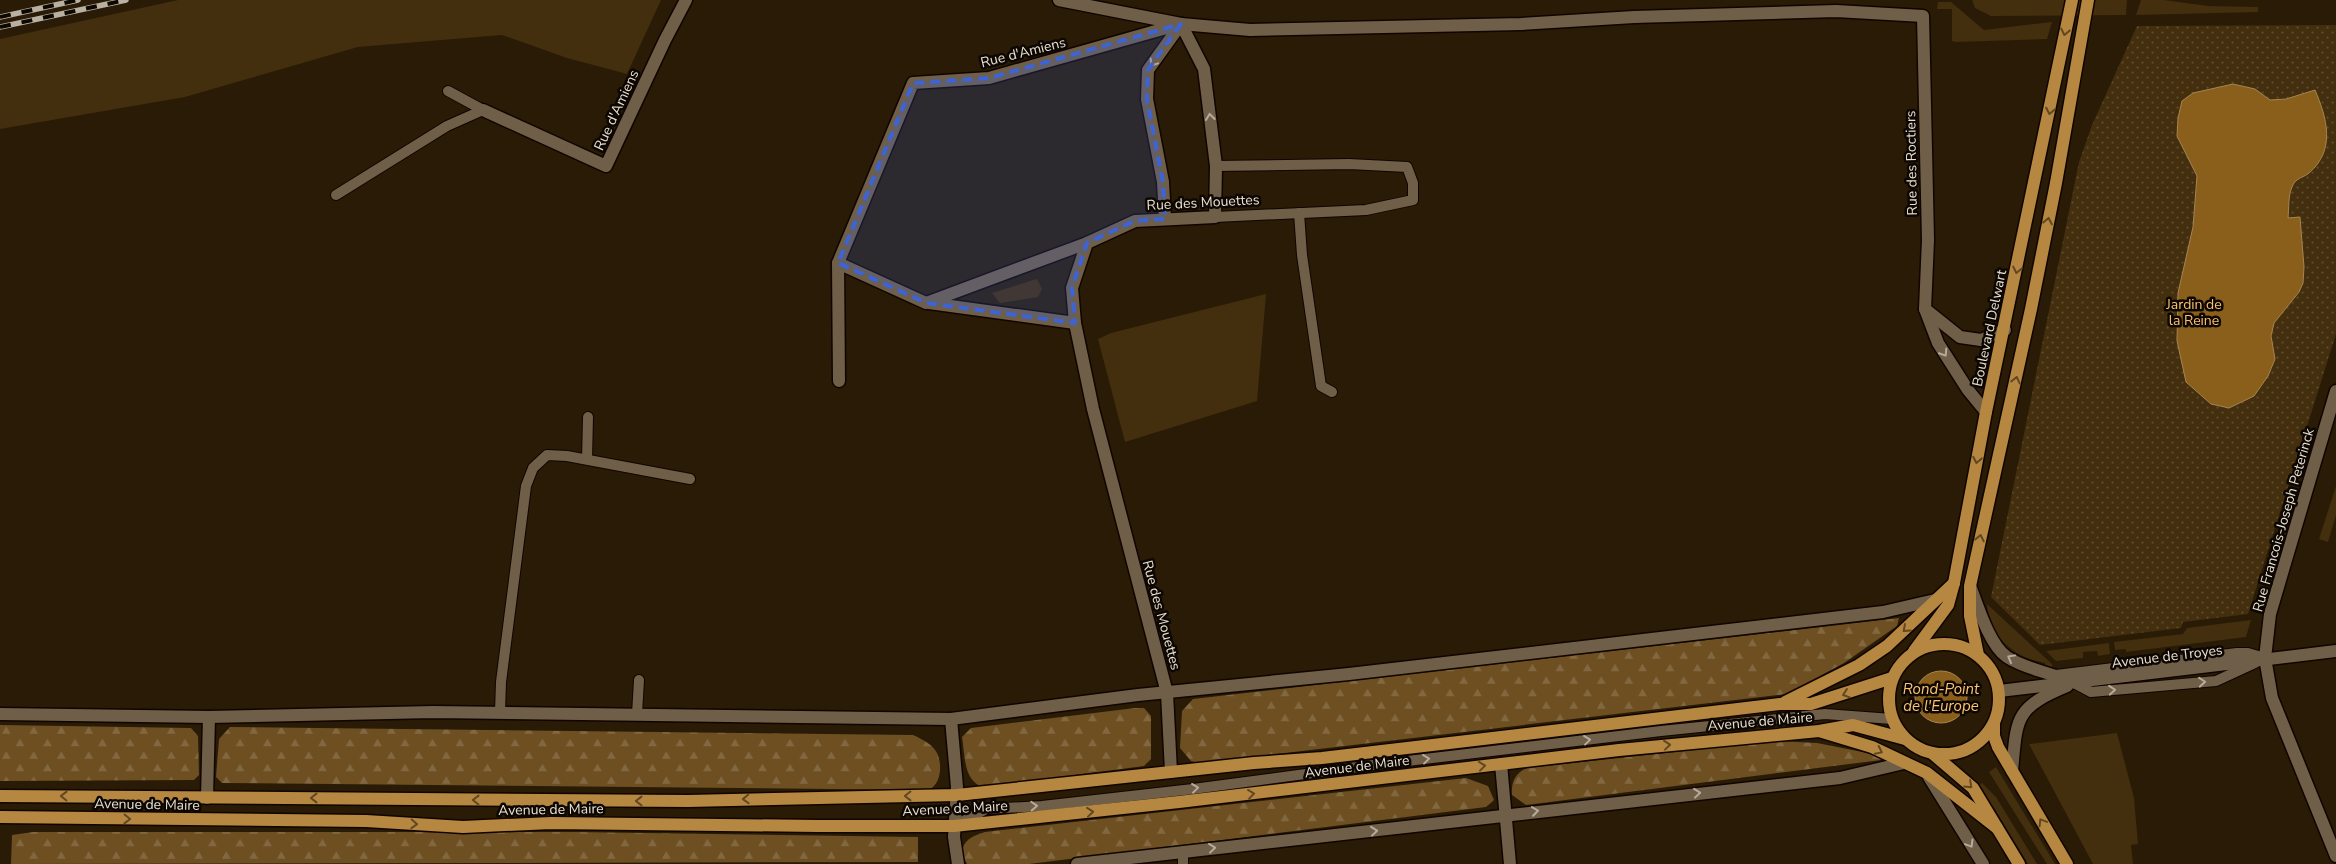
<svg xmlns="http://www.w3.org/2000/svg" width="2336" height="864" viewBox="0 0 2336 864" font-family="'Nunito Sans',sans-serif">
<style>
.grass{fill:#432e0e}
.forest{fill:url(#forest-firs)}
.park{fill:url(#park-dots)}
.water{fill:#895f1b;stroke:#a68552}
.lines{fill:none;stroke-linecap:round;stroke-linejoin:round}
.service-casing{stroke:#110500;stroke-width:12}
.minor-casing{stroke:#110500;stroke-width:15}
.primary-casing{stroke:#110500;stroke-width:15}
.service{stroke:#6f5e48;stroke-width:10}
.minor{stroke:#6f5e48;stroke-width:12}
.primary{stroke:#b58741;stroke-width:12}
.rail-casing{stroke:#bab0a1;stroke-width:5.5}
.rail{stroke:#0d0702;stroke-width:4;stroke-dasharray:11;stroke-linecap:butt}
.oneway{stroke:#614722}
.oneway2{stroke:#b8ab9b}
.marked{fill:#3c64d7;fill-opacity:0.2;stroke:#3c64d7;stroke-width:4;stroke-dasharray:10 6;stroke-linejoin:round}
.labels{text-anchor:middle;stroke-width:5;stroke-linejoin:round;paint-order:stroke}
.street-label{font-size:14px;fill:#e9dfd3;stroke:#0d0702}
.park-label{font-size:14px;fill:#fbc06d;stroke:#0d0702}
.water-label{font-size:15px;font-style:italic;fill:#fec370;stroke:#0d0702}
</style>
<defs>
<pattern id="forest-firs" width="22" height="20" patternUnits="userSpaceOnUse" patternTransform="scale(1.25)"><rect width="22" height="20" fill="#6d4f22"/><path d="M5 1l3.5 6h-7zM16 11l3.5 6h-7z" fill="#826841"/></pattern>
<pattern id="park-dots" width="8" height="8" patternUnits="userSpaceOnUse" patternTransform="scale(1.25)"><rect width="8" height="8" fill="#432e0e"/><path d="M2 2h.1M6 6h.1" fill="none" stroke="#5e4c30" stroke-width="1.8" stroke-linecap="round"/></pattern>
</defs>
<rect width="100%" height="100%" fill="#291b06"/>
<!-- grass -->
<g class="grass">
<path d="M178,0H661L627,74L567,58L502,35L358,47L185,97L0,129V39Z"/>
<path d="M1972,0H2127L2126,15L1991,16L1975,8Z"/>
<path d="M2141,0H2164L2208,6L2258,7V12L2136,15Z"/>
<path d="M1938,2H1951L1984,30L2052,22L2047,39L1956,42L1952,41V9H1937Z"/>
<path d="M1037,279L1042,289L1038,297L1000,303L992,293Z"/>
<path d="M1266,294L1257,401L1125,442L1098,339L1111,333Z"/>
<path d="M2336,486V515L2328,542L2319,539Z"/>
<path d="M1987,604L2052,664V667L2045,668V663C2014,658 1990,637 1987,604Z"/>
<path d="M2251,620L2246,637L2126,652V649L2115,650L2114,642L2183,634L2187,628Z"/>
<path d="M2109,643L2110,654L2098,656L2097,651L2083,652V658L2056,661L2046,651Z"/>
<path d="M2117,733L2134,798L2138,844L2131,845L2133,864H2093L2029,744Z"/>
<path d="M1996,767L2055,864H2047L1989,772Z"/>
<path d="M1982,783L1996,797L2037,864H2028L1994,808L1977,786Z"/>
</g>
<!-- forest -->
<g class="forest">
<path d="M1899,618L1897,626L1844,663L1787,694L1199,763L1191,761L1180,748L1182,711L1193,699Z"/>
<path d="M1135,708H1144L1151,716V759L1144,766L983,787C963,781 965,754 962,737L971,728Z"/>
<path d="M0,725L191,728L198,736L199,775L194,780L0,781Z"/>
<path d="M230,727L913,735C922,739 934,745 938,755C942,767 941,783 929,790L222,783L216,777L219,739Z"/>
<path d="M1776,741L1817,743L1878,755L1881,760L1526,805L1512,795C1511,782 1515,773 1527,768Z"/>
<path d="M1466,778L1488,786L1494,800L1486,807L1029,864H967C956,846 967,837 985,832Z"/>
<path d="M33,832H576L918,837V862L11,864L12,835Z"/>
</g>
<!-- park -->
<path class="park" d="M2336,25V334L2248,614L2183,622L2181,628L2040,645L1991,597L2079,162L2092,125L2131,39L2137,26Z"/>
<!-- water -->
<g class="water">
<path d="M2233,84L2255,89L2270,100L2286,99L2315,90C2327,118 2336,150 2309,173C2303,178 2295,178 2292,187C2288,196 2289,208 2288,218L2300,217L2304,267L2303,283L2299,292L2274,323L2271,336L2275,359L2268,376L2254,396L2229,408L2211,404L2186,382L2177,341L2178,293L2193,227L2197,176L2177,136L2178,118L2182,101L2193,93Z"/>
<circle cx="1941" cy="697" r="26"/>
</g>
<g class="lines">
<defs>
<g id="service">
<path d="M448,91L483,110"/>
<path d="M336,195L447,126L483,110"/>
<path d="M1299,213L1302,255L1321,386L1332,392"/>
<path d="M1215,217L1366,210L1413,200V183L1407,167L1349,164L1216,166"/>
<path d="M587,459L588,417"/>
<path d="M2083,672L2074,683L2091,692L2216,681L2255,663"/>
<path d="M2056,675L2237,653H2248L2265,658"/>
<path d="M500,712L501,682L526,486L533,468L547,455L567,456L690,479"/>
<path d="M637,714L639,680"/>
<path d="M958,824L986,809L1042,806L1193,789L1365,766L1661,731L1825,714L1892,719"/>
<path d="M1183,852V864"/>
</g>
<g id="minor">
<path d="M1059,0L1181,24L1250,30L1521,24L1634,17L1836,11L1923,16L1928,240L1925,309L1938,343L1968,390L1986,412"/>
<path d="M483,110L606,166L665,40L686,0"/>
<path d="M1165,219L1163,182L1147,99L1148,70L1181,24"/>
<path d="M838,263L926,303L1087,243"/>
<path d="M929,303L1075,323"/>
<path d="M1925,309L1960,337L1981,340L2005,330"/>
<path d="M839,381L838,263L913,83L989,78L1177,25"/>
<path d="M2336,391L2270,614L2265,658L2272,698L2336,856"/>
<path d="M1971,588C1978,607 1990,646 2007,657C2025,669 2049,672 2069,681"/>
<path d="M1999,691L2336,651"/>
<path d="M0,714L209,717L433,712L951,719L1138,695L1349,674L1883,612L1935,600"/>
<path d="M951,719L957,787L954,837L958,864"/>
<path d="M1501,764L1510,864"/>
<path d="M2012,771C2017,718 2014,708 2067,686"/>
<path d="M1171,772L1167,693L1093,409L1075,323L1072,288L1087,243L1135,221L1215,217L1216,166L1204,69L1181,24"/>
<path d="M1929,777L1983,864"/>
<path d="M207,798L209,717"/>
<path d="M1077,864L1840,778L1904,763"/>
</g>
<g id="primary">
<circle cx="1944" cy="699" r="55"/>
<path d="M1914,651L1948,605L1954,583L1986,412L2072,0"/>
<path d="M1978,655L1970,616V586L2031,309L2056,183L2088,0"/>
<path d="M1785,702L1859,665L1887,646L1954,583"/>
<path d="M1994,724V736L1998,747L2067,864"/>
<path d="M1819,731L1872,747L1927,773L1997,828"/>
<path d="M1932,753L1973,788L2019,864"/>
<path d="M0,796L688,801L957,795L1254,763L1322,758L1780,704H1811L1892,678"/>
<path d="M0,817L366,821L463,827L551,823L818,826H954L1179,802L1619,750L1819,731L1853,725L1905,739"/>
</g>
</defs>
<!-- service casing -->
<use href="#service" class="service-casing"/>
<!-- minor casing -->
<use href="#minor" class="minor-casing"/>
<!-- primary casing -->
<use href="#primary" class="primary-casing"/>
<!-- service -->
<use href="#service" class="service"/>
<!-- minor -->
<use href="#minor" class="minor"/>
<!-- primary -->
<use href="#primary" class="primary"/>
<defs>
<g id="rail">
<path d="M0,17L78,0"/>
<path d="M0,27L126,0"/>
</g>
</defs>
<!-- rail casing -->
<use href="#rail" class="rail-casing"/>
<!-- rail -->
<use href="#rail" class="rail"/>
</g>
<!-- one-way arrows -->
<defs><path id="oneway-chevron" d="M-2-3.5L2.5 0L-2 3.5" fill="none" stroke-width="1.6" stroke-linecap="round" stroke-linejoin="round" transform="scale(1.25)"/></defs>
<g class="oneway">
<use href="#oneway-chevron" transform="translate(2065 32) rotate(102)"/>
<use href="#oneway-chevron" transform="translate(2050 111) rotate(101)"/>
<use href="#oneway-chevron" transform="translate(2048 221) rotate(-79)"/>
<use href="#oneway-chevron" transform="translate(2017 270) rotate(102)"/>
<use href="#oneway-chevron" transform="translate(2016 380) rotate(-77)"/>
<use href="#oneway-chevron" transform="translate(1977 460) rotate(101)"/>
<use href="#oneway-chevron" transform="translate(1980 538) rotate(-78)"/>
<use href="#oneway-chevron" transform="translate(1906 629) rotate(138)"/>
<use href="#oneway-chevron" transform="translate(1846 694) rotate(161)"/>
<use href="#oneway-chevron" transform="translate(1667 745) rotate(-6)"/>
<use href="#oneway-chevron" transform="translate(1879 751) rotate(26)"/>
<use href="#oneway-chevron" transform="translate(1482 766) rotate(-7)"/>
<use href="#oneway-chevron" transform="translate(1969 785) rotate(43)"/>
<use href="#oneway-chevron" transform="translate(1251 794) rotate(-7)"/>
<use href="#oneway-chevron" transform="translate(64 796) rotate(-179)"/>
<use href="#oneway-chevron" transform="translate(908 796) rotate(179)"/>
<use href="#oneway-chevron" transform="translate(314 798) rotate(-180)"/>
<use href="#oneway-chevron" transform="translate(746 799) rotate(178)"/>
<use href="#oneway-chevron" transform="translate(476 800) rotate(-179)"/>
<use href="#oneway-chevron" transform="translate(639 801) rotate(-180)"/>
<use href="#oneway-chevron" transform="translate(1090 812) rotate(-6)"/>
<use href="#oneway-chevron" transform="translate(127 819) rotate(1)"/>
<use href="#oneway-chevron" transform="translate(2042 822) rotate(-121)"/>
<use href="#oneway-chevron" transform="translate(414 824) rotate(3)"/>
</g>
<g class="oneway2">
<use href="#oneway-chevron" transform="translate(1153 63) rotate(124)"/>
<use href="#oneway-chevron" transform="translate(1210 117) rotate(-97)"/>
<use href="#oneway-chevron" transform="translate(1944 353) rotate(57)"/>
<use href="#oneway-chevron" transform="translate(2011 658) rotate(-151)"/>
<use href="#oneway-chevron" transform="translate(2202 682) rotate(-5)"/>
<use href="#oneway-chevron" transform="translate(2112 690) rotate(-5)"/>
<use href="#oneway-chevron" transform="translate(1587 740) rotate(-7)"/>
<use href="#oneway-chevron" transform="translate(1426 759) rotate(-7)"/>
<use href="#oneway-chevron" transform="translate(1195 788) rotate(-7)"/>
<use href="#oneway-chevron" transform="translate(1697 793) rotate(-6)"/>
<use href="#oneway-chevron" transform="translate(1034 806) rotate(-3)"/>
<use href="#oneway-chevron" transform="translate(1535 811) rotate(-8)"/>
<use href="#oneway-chevron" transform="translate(1374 831) rotate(-6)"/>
<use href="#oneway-chevron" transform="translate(1970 844) rotate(59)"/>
<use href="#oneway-chevron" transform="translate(1212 848) rotate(-6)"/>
</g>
<!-- marked area -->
<path class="marked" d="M1181,24L1148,70L1147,99L1163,182L1165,219L1135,221L1087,243L1072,288L1075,323L926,303L838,263L913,83L989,78Z"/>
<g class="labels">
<!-- street labels -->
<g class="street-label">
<text transform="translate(1023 52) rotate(-14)" y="5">Rue d'Amiens</text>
<text transform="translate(616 110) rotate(-65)" y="5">Rue d'Amiens</text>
<text transform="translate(1911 163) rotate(-91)" y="5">Rue des Roctiers</text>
<text transform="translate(1203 202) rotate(-3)" y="5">Rue des Mouettes</text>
<text transform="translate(1989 328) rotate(-78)" y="5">Boulevard Delwart</text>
<text transform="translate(2283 520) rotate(-74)" y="5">Rue Francois-Joseph Peterinck</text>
<text transform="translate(1162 615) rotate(75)" y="5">Rue des Mouettes</text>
<text transform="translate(2167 656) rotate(-7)" y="5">Avenue de Troyes</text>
<text transform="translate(1760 721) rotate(-5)" y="5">Avenue de Maire</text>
<text transform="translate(1357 766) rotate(-7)" y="5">Avenue de Maire</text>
<text transform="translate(147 804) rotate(1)" y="5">Avenue de Maire</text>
<text transform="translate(955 808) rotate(-3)" y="5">Avenue de Maire</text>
<text transform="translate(551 809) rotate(-1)" y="5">Avenue de Maire</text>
</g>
<!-- park labels -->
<g class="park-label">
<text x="2194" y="309">Jardin de<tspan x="2194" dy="16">la Reine</tspan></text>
</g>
<!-- water labels -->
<g class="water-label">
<text x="1941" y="694">Rond-Point<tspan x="1941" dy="17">de l'Europe</tspan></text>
</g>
</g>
</svg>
